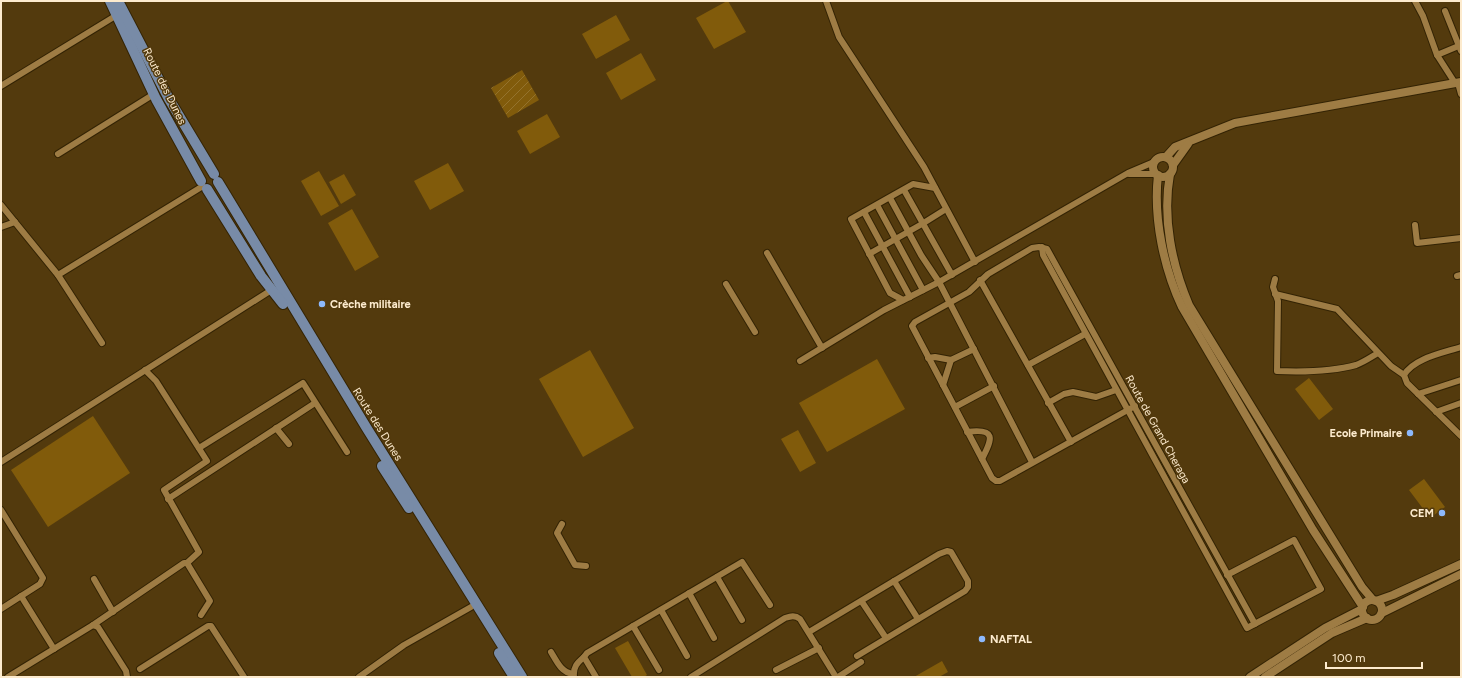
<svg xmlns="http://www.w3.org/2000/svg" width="1462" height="678" viewBox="0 0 1462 678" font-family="Figtree,sans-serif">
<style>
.grass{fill:#815b0b}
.garden{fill:url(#garden-furrows)}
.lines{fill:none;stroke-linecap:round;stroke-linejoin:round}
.minor-casing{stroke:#332304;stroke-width:8}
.tertiary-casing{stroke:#332304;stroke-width:10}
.primary-casing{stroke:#332304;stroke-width:12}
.minor{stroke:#9e7c44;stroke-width:6}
.tertiary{stroke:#9e7c44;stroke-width:8}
.primary{stroke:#788ba7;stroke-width:10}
.poi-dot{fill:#8db9fc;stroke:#533a0d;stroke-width:1.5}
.labels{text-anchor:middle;stroke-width:3;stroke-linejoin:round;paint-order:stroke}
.street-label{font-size:11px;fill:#fdebce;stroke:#533a0d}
.poi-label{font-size:11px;font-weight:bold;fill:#fdebce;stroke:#533a0d;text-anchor:start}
</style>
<defs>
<pattern id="garden-furrows" width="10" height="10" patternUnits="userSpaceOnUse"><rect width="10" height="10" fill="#815b0b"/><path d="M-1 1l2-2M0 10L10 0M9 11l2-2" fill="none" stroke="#94732d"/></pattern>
</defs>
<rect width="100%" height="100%" fill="#533a0d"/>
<!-- grass -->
<g class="grass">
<path d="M727,1H728L746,32L714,49L696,18Z"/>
<path d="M616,15L630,40L596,59L582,34Z"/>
<path d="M641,53L656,80L621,100L606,73Z"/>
<path d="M547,114L560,137L530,154L517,131Z"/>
<path d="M448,163L464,191L430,210L414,181Z"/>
<path d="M319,171L339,206L321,216L301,181Z"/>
<path d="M344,174L356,195L341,204L329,182Z"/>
<path d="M352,209L379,257L355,271L328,223Z"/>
<path d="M590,350L634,428L583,457L539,379Z"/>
<path d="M877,359L905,409L827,452L799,403Z"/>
<path d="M1309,378L1333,409L1319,420L1295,389Z"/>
<path d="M93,416L130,473L48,527L11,470Z"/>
<path d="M798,430L816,463L800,472L781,439Z"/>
<path d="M1424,479L1445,507L1430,518L1409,490Z"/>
<path d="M628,641L647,675L644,677H632L615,648Z"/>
<path d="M942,661L948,672L939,677H914Z"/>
</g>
<!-- garden -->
<path class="garden" d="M522,70L539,100L508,118L491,88Z"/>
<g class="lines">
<defs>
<g id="minor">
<path d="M826,1L839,37L924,167L975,262"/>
<path d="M1415,1L1423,16L1437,55L1455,83"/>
<path d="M1445,11L1461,51"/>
<path d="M1437,55L1461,45"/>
<path d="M1458,83L1461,94"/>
<path d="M1,86L117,15"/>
<path d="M58,154L154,94"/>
<path d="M1129,174H1155"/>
<path d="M904,190L952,275"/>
<path d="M890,198L921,255L939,282L1032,462"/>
<path d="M1,205L58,275L102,343"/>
<path d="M877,205L923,290"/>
<path d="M864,212L910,297"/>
<path d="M1415,225L1417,243L1461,238"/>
<path d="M1,227L15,222"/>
<path d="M1042,247L1043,255L1247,628L1321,589L1294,540L1227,575"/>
<path d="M767,253L822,348"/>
<path d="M869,254L922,224L946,209"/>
<path d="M58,275L203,186"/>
<path d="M1457,276L1461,275"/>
<path d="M1275,279L1273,287L1278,301L1277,371C1303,372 1331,372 1356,365C1364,362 1371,357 1378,353"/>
<path d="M980,280L1071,442"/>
<path d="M726,284L755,332"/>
<path d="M1275,294L1337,309L1391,366L1404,375"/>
<path d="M903,300L890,293L851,219L913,184L935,188"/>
<path d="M1461,347C1443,353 1414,358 1404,375L1407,383L1461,436"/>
<path d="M928,358L935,357L951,360L974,349"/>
<path d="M800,361L884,310L939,282L1128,173L1154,162"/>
<path d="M1028,365L1085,334"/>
<path d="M943,385L951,360"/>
<path d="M1418,394L1461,380"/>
<path d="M1048,403L1064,394L1073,392L1096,397L1116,390"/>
<path d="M1135,406L1000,481H996L992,478L912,326L915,322L969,292L988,274L1032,248L1039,247L1047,249L1255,624"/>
<path d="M955,407L994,386"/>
<path d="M1436,412L1461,403"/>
<path d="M276,428L289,444"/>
<path d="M967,432C996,428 993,438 982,459"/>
<path d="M199,448L303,383L347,452"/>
<path d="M1,462L273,289"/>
<path d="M168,499L315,403"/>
<path d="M1,510L43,578L40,584L1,609"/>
<path d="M562,524L557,533L575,565L586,566"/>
<path d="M187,563L210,601L201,615"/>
<path d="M717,577L742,620"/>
<path d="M94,579L113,612"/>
<path d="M894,581L918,619"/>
<path d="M689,593L714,638"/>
<path d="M21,596L54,649"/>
<path d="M862,602L886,638"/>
<path d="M661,610L687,656"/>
<path d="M93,625L184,563H187L199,552L164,490L207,461L156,381L145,370"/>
<path d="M633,626L659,670"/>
<path d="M809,632L939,554L947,551L951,552L968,581V587L965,591L857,656"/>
<path d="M551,652C557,662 561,672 573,674"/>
<path d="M140,669L208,626H211L244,677"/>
<path d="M776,670L819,648"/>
<path d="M8,677L93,625L98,627L126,671L127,677"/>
<path d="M359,677L404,645L471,607"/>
<path d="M574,677C573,667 577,663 584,657"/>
<path d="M596,677L584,657L587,653L742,562L770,605"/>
<path d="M691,677L785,618C791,616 795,615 800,619L836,677"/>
<path d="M838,677L861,662"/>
</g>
<g id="tertiary">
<circle cx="1163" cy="167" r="10"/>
<path d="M1166,157L1175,147L1235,123L1461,82"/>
<path d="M1173,165L1188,144"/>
<path d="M1170,174C1162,218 1172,265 1189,305L1327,530L1362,587L1373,600"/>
<path d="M1158,175C1153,218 1164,269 1182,307L1313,530L1363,607"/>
<circle cx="1372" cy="610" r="10"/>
<path d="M1376,601L1393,595L1461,564"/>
<path d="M1382,613L1461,574"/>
<path d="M1250,677L1325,628L1362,609"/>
<path d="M1265,677L1332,633L1367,618"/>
</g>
<g id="primary">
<path d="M110,1L156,99L201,181"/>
<path d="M118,1L169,99L214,174"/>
<path d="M218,182L366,427L522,677"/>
<path d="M207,189L261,276L283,304"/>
<path d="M382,466L409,508"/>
<path d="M499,653L514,677"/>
</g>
</defs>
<!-- minor casing -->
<use href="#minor" class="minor-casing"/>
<!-- tertiary casing -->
<use href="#tertiary" class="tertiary-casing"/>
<!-- primary casing -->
<use href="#primary" class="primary-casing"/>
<!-- minor -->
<use href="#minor" class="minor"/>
<!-- tertiary -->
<use href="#tertiary" class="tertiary"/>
<!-- primary -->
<use href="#primary" class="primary"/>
</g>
<!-- markers -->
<g class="poi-dot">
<circle cx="322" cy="304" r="4"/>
<circle cx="1410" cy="433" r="4"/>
<circle cx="1442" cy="513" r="4"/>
<circle cx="982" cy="639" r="4"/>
</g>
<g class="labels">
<!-- street labels -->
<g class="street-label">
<text transform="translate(165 86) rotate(64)" y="4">Route des Dunes</text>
<text transform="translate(378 424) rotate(58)" y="4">Route des Dunes</text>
<text transform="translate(1158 429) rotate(61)" y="4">Route de Grand Cheraga</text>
</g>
<!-- poi labels -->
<g class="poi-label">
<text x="330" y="308">Crèche militaire</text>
<text x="1402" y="437" text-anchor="end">Ecole Primaire</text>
<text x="1434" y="517" text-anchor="end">CEM</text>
<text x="990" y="643">NAFTAL</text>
</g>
</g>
<!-- border -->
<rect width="1462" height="678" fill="none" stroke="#fdebce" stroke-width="4"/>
<!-- scale -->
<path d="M1326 662v6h96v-6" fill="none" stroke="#fdebce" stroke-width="2"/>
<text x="1332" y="662" font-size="12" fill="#fdebce" stroke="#533a0d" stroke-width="3" paint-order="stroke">100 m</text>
</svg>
